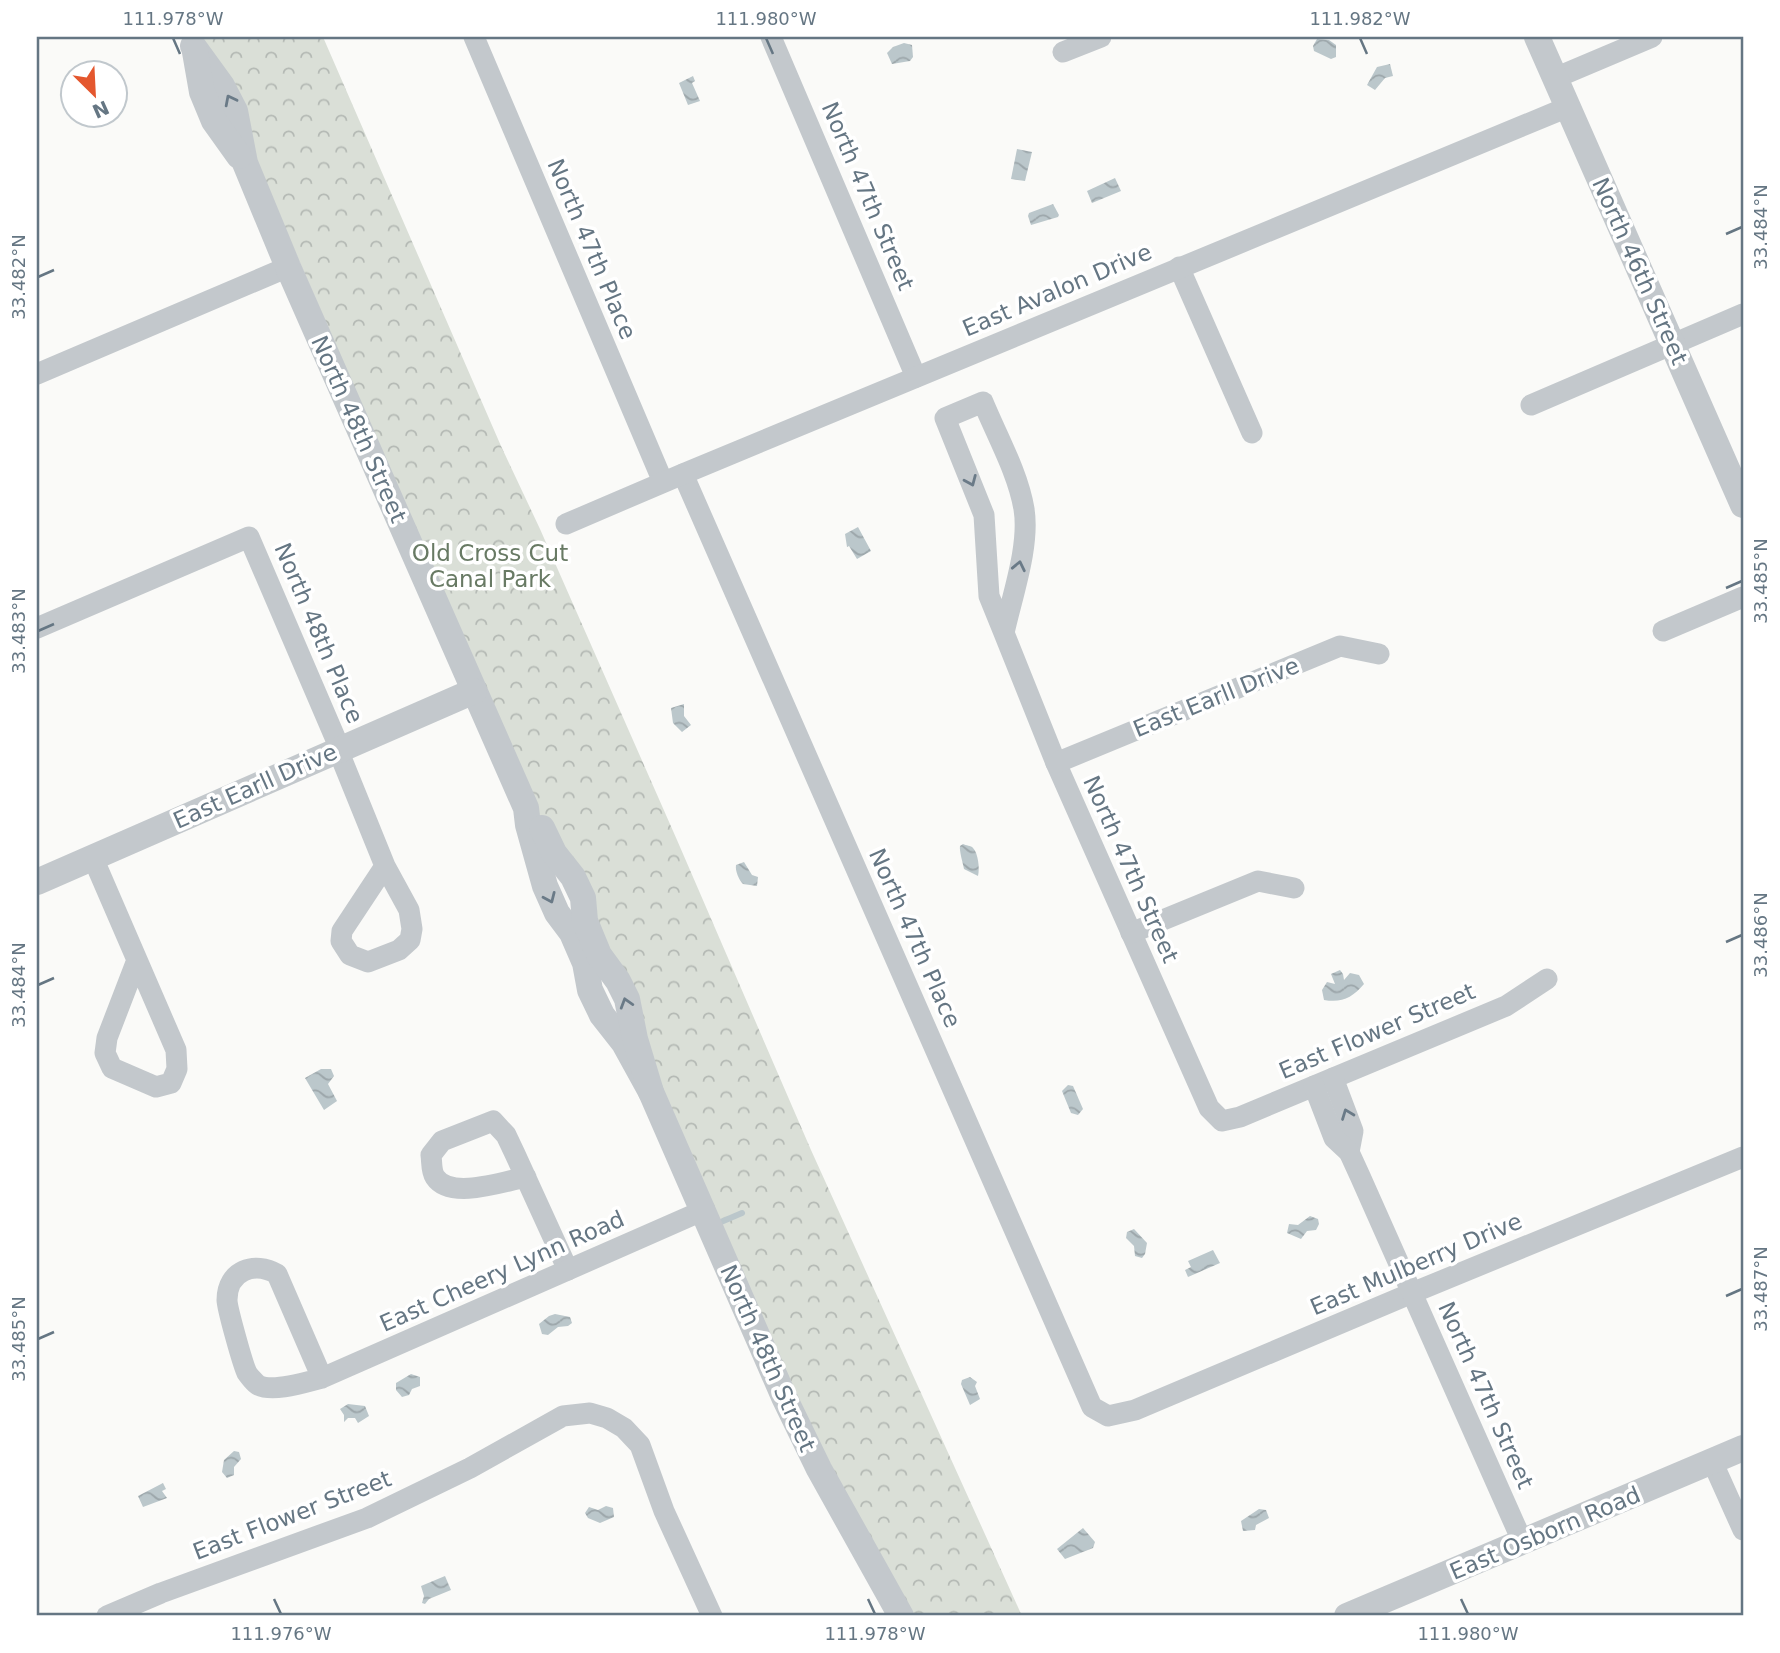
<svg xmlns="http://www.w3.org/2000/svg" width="1780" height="1653" viewBox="0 0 1780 1653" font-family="'DejaVu Sans',sans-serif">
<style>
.forest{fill:url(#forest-crowns)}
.water{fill:url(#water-waves)}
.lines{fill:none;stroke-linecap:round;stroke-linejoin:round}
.stream{stroke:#bbc7cb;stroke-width:6}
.minor{stroke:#c3c8cc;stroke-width:21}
.tertiary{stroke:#c3c8cc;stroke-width:26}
.oneway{stroke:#6a7a87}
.ticks{fill:none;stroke:#657683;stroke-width:2.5}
.labels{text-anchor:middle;stroke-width:7;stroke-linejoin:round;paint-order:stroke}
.street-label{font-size:23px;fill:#657683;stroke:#fff}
.park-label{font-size:23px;fill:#687a64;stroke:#fff}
.neatline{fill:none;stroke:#657683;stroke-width:2.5}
.ticks-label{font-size:18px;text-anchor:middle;fill:#657683}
</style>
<defs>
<pattern id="forest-crowns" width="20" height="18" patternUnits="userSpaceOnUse" patternTransform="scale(1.75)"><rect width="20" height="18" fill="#dadfd7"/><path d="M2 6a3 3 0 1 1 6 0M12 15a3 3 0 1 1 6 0" fill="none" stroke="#b4b9b4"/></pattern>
<pattern id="water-waves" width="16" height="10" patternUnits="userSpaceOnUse" patternTransform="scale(1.75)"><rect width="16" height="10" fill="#bbc7cb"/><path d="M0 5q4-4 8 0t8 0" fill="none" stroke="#9ca6aa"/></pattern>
</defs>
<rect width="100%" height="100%" fill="#fafaf8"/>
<!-- forest -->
<path class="forest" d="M202,37H323L501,446L540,529L677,840L811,1150L1022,1616H912L828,1463L795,1392L535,805Z"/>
<!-- water -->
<g class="water">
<path d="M1317,39L1329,40L1336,45V57L1331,59L1314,51L1313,46Z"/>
<path d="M904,43L912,45L913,57L910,61L892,64L887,53L893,47Z"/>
<path d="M1390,64L1393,76L1385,78L1375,90L1367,85L1377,67Z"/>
<path d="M693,76L695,81L692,83L700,101L688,105L679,83Z"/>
<path d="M1017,149L1032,152L1025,181L1011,179Z"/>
<path d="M1115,178L1121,191L1092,203L1087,191Z"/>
<path d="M1053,204L1059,215L1058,217L1031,225L1028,216L1029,213Z"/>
<path d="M858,527L871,551L857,559L849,546L847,547L845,534Z"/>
<path d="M684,704V716L691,725L682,732L673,723L671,708Z"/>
<path d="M963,844C966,846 971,845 973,848C978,853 980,868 978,876L964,869C963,864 959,850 960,846Z"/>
<path d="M744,862L752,875L758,877L757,886L743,884C739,880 735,871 736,865Z"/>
<path d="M1340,970L1343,974L1344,980L1350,973L1359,975L1364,984C1352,998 1342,1003 1324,1000L1322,990L1327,982L1335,984L1331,974Z"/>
<path d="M321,1069H331L334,1076L328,1084L337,1101L324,1110L305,1078Z"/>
<path d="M1068,1085L1073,1086L1083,1109L1078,1115L1071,1113L1062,1091Z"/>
<path d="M1310,1216L1318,1219L1319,1224L1316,1230L1307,1231L1301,1239L1287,1233L1289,1224L1298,1225Z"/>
<path d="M1134,1229L1147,1243L1145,1254L1142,1258L1135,1256L1134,1246L1126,1238L1127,1232Z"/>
<path d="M1213,1250L1220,1263L1188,1277L1185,1270L1191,1267L1188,1261Z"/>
<path d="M555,1314L570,1317L572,1323L568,1326L558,1327L548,1335L542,1334L539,1324L549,1316Z"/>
<path d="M411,1374L420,1377V1386L412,1389L409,1395L402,1397L396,1390V1383Z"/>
<path d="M970,1377L977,1382L975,1386L980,1399L970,1405L961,1384L962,1380Z"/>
<path d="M348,1404L365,1406L369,1416L358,1423L355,1418H348L344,1422V1415L340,1409Z"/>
<path d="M234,1451L239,1452L241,1459L234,1467V1475L227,1478L222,1472L224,1460Z"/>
<path d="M163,1483L166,1489L162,1491L167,1498L143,1507L138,1496Z"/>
<path d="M606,1506L613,1508L614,1517L600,1523L588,1518L585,1513L589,1507L598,1510Z"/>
<path d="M1259,1509L1266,1510L1269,1518L1256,1525L1255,1530L1243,1531L1241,1521Z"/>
<path d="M1083,1528L1095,1542L1093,1548L1065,1559L1057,1549Z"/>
<path d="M445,1576L451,1590L429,1599L425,1604L422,1603L424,1596L421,1586Z"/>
</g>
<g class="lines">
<!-- stream -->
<path class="stream" d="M714,1225L742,1213"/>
<!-- minor -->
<g class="minor">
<path d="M474,37L663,482"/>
<path d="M771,37L916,377"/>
<path d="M1063,52L1101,37"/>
<path d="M1555,78L1652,37"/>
<path d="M1179,267L1252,433"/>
<path d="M37,374L288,267"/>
<path d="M1531,405L1743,314"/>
<path d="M683,474L1092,1407L1108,1416L1135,1410L1412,1293L1743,1157"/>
<path d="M566,524L683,474L1568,107"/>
<path d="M37,628L249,537L340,749"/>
<path d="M1663,631L1743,597"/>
<path d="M1004,633C1012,596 1030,546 1024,509C1018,473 997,436 983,402L945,418L984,515L989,596L1004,633L1056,763L1209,1108L1222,1121L1240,1117L1506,1006L1547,979"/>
<path d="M338,750L385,866L409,910L412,929L410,940L399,950L368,962L350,955L341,941L342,931L385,866"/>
<path d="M1056,763L1340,646L1379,654"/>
<path d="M93,858L176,1050L177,1069L171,1083L156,1087L112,1068L105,1053L107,1038L137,960"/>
<path d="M1131,933L1258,881L1294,888"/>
<path d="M1333,1078L1353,1131L1349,1152"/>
<path d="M1314,1086L1334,1138L1349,1152L1360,1176L1523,1543"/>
<path d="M526,1177C502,1182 450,1200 435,1177C431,1171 432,1162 431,1155L442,1141L493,1121L506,1135L515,1154L568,1270"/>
<path d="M322,1378L277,1274C255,1261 227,1270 227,1300C227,1308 243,1365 247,1373C249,1376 255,1383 258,1385C273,1393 306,1382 322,1378L702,1211"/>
<path d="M1712,1461L1743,1530"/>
<path d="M107,1616L161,1593L367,1518L470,1468L563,1416L590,1413L607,1418L624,1428L640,1445L664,1511L712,1616"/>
</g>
<!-- tertiary -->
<g class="tertiary">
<path d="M1537,37L1743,505"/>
<path d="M193,46L222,86L235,111L245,163L288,267L526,808L528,825L545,886L557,913L572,933L585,963L590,990L602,1015L624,1043L651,1092"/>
<path d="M195,52L202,92L214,121L239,156"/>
<path d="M542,828L554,853L573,877L583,898L585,921L599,955L618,981L627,999L635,1039L651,1092L784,1397L819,1469L901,1616"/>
<path d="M37,882L474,691"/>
<path d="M1347,1616L1743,1448"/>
</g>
</g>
<!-- one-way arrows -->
<defs><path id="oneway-chevron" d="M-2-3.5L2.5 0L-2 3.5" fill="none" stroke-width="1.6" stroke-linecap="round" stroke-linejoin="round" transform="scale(1.75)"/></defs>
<g class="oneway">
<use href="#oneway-chevron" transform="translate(230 100) rotate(-117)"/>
<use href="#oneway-chevron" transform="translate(971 481) rotate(67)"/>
<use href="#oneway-chevron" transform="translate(1019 566) rotate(-78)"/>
<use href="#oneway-chevron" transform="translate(550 898) rotate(66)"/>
<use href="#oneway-chevron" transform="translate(626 1003) rotate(-107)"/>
<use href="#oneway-chevron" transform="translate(1347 1114) rotate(-111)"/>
</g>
<!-- ticks -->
<path class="ticks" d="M173,38L180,54M766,38L773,54M1360,38L1367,54M1726,234L1742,227M38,277L54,270M1726,588L1742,581M38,631L54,624M1726,942L1742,935M38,985L54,978M1726,1296L1742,1289M38,1339L54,1332M274,1599L281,1614M868,1599L875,1614M1461,1599L1468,1614"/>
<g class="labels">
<!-- street labels -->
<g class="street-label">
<text transform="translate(868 196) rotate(67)" y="8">North 47th Street</text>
<text transform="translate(592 249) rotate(67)" y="8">North 47th Place</text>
<text transform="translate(1640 271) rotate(66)" y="8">North 46th Street</text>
<text transform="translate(1057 290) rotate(-23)" y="8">East Avalon Drive</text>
<text transform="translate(359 429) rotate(66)" y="8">North 48th Street</text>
<text transform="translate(319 633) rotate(67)" y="8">North 48th Place</text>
<text transform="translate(1216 697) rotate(-22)" y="8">East Earll Drive</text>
<text transform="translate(255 786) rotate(-24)" y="8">East Earll Drive</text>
<text transform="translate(1131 869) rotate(66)" y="8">North 47th Street</text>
<text transform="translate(915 938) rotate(66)" y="8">North 47th Place</text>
<text transform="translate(1377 1031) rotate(-23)" y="8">East Flower Street</text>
<text transform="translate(1416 1264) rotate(-23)" y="8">East Mulberry Drive</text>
<text transform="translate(502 1271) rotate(-24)" y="8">East Cheery Lynn Road</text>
<text transform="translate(768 1358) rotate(66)" y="8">North 48th Street</text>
<text transform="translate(1486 1395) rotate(66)" y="8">North 47th Street</text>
<text transform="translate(292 1515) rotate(-21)" y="8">East Flower Street</text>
<text transform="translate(1545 1533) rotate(-23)" y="8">East Osborn Road</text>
</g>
<!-- park labels -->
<g class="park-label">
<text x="490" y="561">Old Cross Cut<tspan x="490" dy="26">Canal Park</tspan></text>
</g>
</g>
<!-- border -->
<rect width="1780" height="1653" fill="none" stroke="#ffffff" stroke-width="77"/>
<!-- north arrow -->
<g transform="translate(94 94) rotate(156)"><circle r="33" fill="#ffffff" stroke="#c1c8cd" stroke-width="2"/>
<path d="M0-5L12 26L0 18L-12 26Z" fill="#e4572e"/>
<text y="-10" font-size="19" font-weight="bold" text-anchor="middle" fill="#657683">N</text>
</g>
<rect x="38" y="38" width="1704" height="1576" class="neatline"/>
<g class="ticks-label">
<text x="173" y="25">111.978°W</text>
<text x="766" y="25">111.980°W</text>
<text x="1360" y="25">111.982°W</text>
<text transform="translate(1761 227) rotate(-90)" y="6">33.484°N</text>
<text transform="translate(19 277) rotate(-90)" y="6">33.482°N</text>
<text transform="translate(1761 581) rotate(-90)" y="6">33.485°N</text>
<text transform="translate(19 631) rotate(-90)" y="6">33.483°N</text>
<text transform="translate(1761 935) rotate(-90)" y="6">33.486°N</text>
<text transform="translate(19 985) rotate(-90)" y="6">33.484°N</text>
<text transform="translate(1761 1289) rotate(-90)" y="6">33.487°N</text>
<text transform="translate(19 1339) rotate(-90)" y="6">33.485°N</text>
<text x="281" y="1640">111.976°W</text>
<text x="875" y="1640">111.978°W</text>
<text x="1468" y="1640">111.980°W</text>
</g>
</svg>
